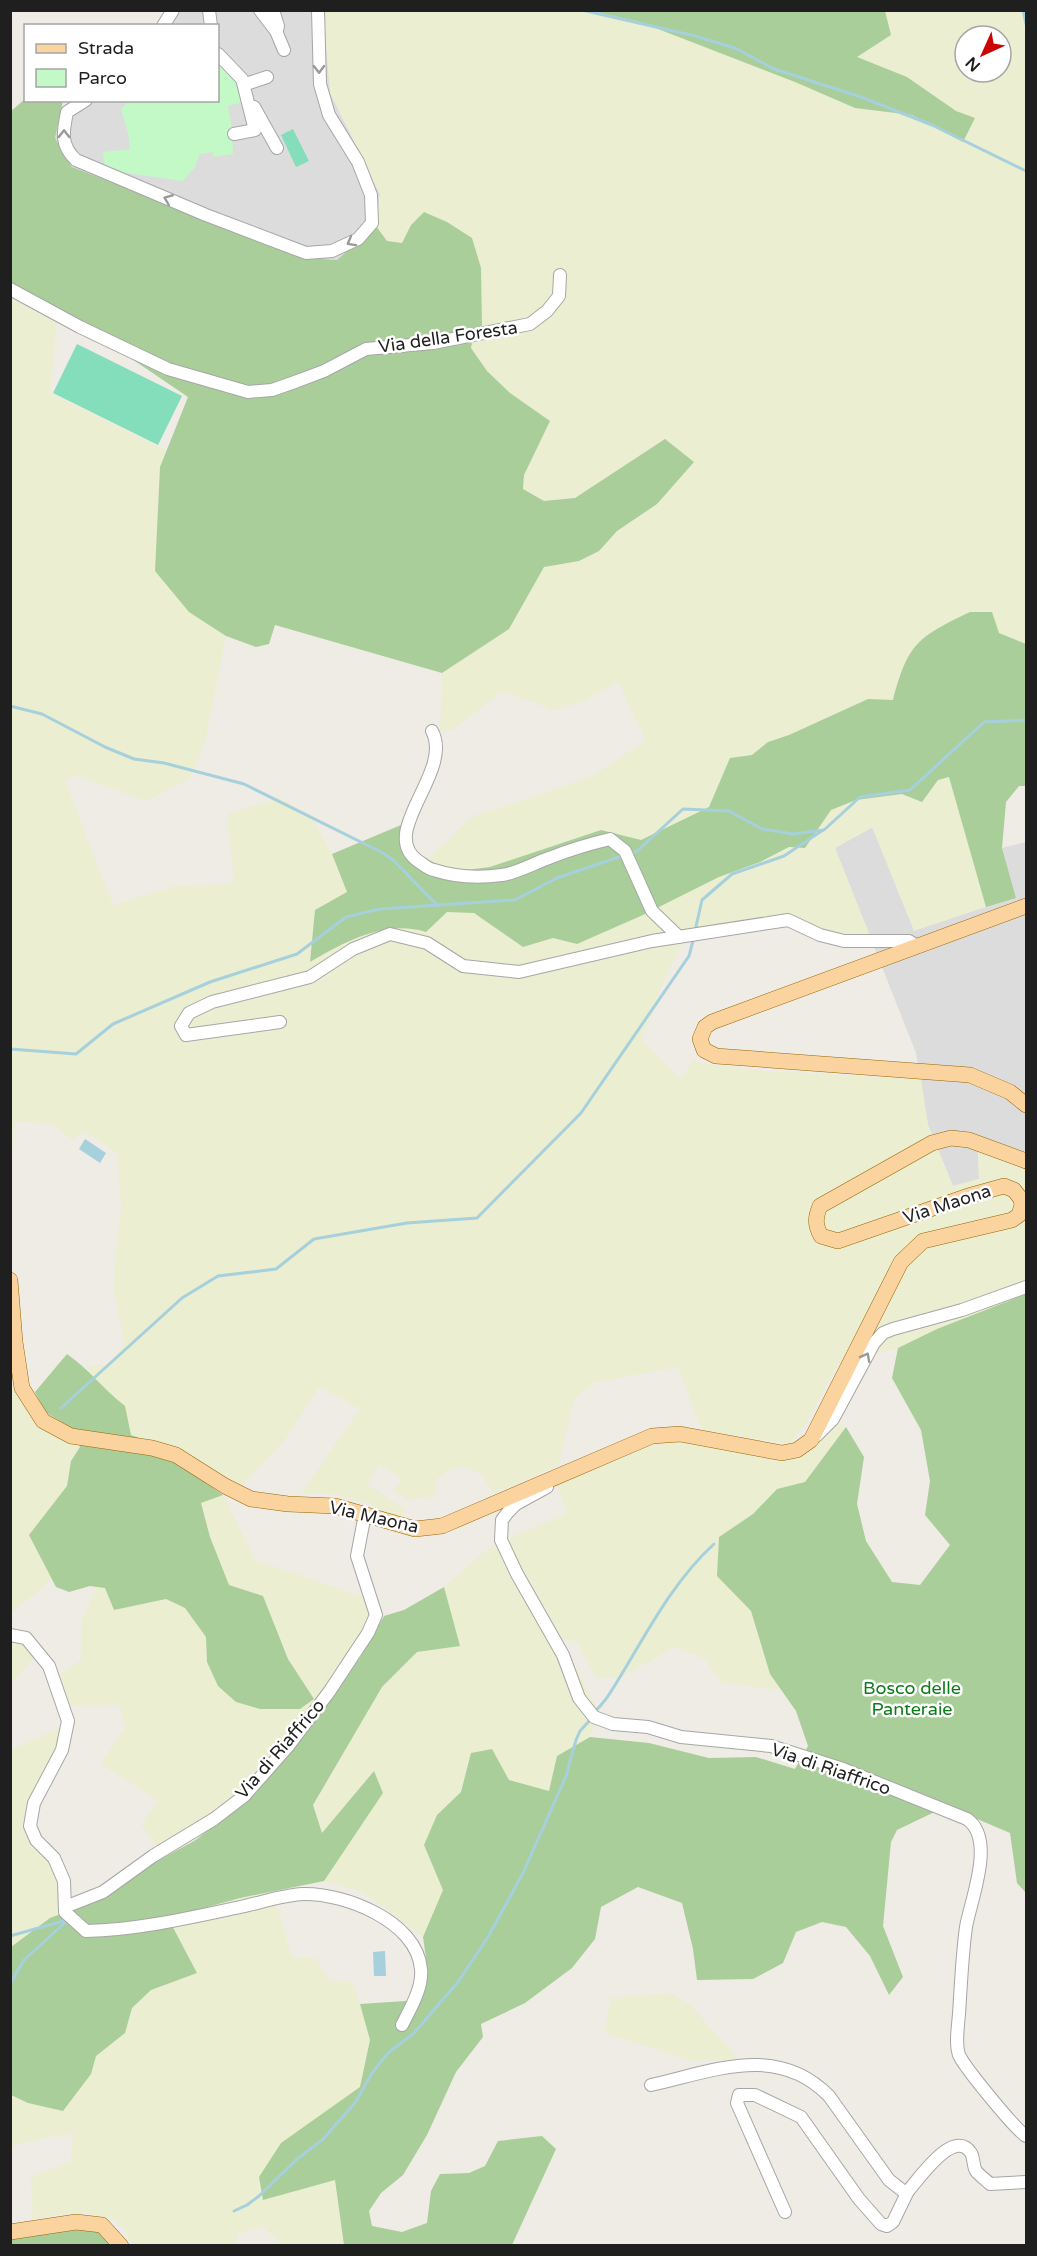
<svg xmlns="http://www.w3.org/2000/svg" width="1037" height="2256" viewBox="0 0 1037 2256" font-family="'Varela Round',sans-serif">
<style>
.residential{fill:#dddcdc}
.farmland{fill:#ebeed1;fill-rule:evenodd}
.forest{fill:#a9ce9a}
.park{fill:#c3f8c7}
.pitch{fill:#84ddbb}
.water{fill:#a6d0dc}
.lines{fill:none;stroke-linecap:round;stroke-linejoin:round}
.stream{stroke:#a6d0dc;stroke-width:3}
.minor-casing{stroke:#a6a6a6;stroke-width:14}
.major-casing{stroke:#976703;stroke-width:16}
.minor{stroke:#fff;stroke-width:12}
.major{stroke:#fad39f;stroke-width:15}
.oneway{stroke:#9a9a9a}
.labels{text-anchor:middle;stroke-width:5;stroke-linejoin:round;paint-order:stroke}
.street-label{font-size:18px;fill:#1f1f1f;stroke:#fff}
.park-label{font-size:18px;fill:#0d7c17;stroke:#fff}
</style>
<rect width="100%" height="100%" fill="#efece5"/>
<!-- residential -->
<g class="residential">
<path d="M165,11H323L360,155L380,194L376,226L337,260L308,258L267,244L72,167L55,138L62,107L75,101L218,100V26L156,25Z"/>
<path d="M873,827L1016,898L1002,848L1026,842V1167L978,1150L979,1179L953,1186L928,1125L916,1053L835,848Z"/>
</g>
<!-- farmland -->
<g class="farmland">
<path d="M323,11H1026V644L999,633L901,669L893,700L868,699L789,735L768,742L752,755L730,758L709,807L640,840L601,830L490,867L450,872L425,861L474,815L528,799L596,774L646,740L618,682L582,702L551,711L539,704L501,692L453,730L440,731L442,673L509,629L544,567L579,561L599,551L617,531L657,504L665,439L575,498L544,501L523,489L524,475L550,421L510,393L487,371L471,348L481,295V268L411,225L402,243L387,241L376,226L380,194L330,93ZM965,36H1001V72H965Z"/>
<path d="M10,295L57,319L50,393L167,451L160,467L155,571L189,612L226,636L205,743L190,778L146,801L75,775L65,781L113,905L176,886L234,884L227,814L279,798L311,815L332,854L347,892L313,947L310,961L339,945L367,933L411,927L426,932L447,912L474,913L523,947L553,938L577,944L643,915L719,877L760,862L790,847L805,848L831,810L856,800L902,794L922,802L938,779L950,777L986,907L914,931L872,827L835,848L870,936L823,930L789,913L688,932L663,981L642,1039L681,1079L694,1059L704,1064L766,1071L921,1079L928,1125L953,1186L979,1179L978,1149L1026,1167V1294L937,1329L898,1348L839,1363L804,1426L788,1444L702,1430L678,1367L593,1383L574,1399L558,1466L493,1493L481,1474L469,1468H453L437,1478L435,1496L408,1500L394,1491L402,1478L379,1465L367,1484L406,1510L401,1518L365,1503L328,1494L301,1493L360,1409L319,1387L286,1438L240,1488L188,1452L130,1435L125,1406L106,1391L86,1367L111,1364L124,1342L113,1284L121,1205L117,1153L85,1131L73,1140L54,1125L15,1121L11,1167Z"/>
<path d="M10,1369L25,1406L42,1429L80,1447L71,1461L67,1486L30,1535L52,1579L11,1613Z"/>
<path d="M837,1421L846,1427L805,1482L777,1489L753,1514L719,1537L717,1576L751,1611L770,1674L781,1690L722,1683L705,1659L674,1647L620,1678H596L576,1641L562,1640L599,1712L590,1737L557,1756L550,1791L509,1780L492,1749L471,1753L461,1792L437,1815L425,1845L443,1890L423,1937L363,1892L324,1881L383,1793L373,1772L322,1834L313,1805L382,1687L417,1652L460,1646L444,1587L491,1546L567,1513L557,1485L651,1445L678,1441L772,1456Z"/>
<path d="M223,1495L255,1560L367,1598L373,1620L317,1702L243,1789L196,1823L156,1846L141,1825L158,1801L101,1764L125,1727L120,1705H68L56,1677L81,1660V1622L97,1587L105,1588L114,1610L166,1599L185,1608L206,1637L207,1662L314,1698L288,1659L263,1596L229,1585L210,1537L201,1503Z"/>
<path d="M10,1628L24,1633L41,1650L13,1681L10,1680Z"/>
<path d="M60,1728L53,1760L29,1805L25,1835L45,1854L59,1883L60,1914L50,1918L11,1947V1749Z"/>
<path d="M272,1891L292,1958H316L330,1981H353L370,2040L360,2087L336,2105L264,2200L335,2179L344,2245H282L262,2226L238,2234L236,2245H133L125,2230L113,2219L81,2212L32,2219L31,2177L71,2161L73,2134L42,2138L11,2147V2095L28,2103L91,2074L96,2056L125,2033L132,2009L151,1990L197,1973L167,1918L240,1898Z"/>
<path d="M670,1993L690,2005L738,2059L692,2061L604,2033L611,1998Z"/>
</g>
<!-- forest -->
<g class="forest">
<path d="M592,11H885L891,35L857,57L907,77L956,111L975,118L963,142L912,115L855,108L795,82L640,22Z"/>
<path d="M25,99L26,100L63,101L55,138L72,167L308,258L337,260L376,226L387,241L402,243L411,225L424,212L447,222L472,238L481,268L482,326L473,338L471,348L487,371L510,393L550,421L524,475L523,489L544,501L575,498L665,439L694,462L657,504L617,531L599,551L579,561L544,567L509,629L442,673L275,625L269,644L256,647L226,636L189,612L155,571L160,467L188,397L98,336L11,289L10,112Z"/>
<path d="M970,612H992L999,633L1026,644V786H1019L1006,802L1002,848L1016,898L986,907L949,777L938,780L922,802L902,794L856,800L831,810L805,848L789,847L760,862L719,877L643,915L577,944L553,938L523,947L474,913L447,912L426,932C386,919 344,942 310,962L315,910L347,892L332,854L401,825L410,844L425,861L450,872L490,867L601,830L641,840L709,807L730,758L752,755L768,742L789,735L868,699L893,700C908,643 918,637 970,612Z"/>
<path d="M1026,1294V1893L1017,1883L1010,1833L947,1806L897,1830L891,1842L883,1926L903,1977L889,1995L870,1956L846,1927L822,1922L796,1932L783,1963L753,1979L697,1980L693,1949L682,1903L638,1887L601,1907L595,1939L572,1968L525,2003L481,2024L483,2037L456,2072L427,2135L403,2175L381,2193L369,2211L372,2226L402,2232L427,2223L431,2191L440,2174L469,2173L485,2166L498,2141L542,2136L556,2149L512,2245H344L335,2180L263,2200L259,2177L281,2143L360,2087L370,2040L360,2004L420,2000L428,1972L423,1937L443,1890L424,1845L437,1815L461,1792L471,1753L492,1749L509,1780L549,1791L557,1756L590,1737L649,1743L709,1758L756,1757L795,1769L808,1746L796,1711L770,1674L751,1611L717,1576L719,1537L753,1514L777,1489L805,1482L846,1427L864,1457L857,1504L866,1541L892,1582L920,1585L950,1545L925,1515L930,1481L921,1430L892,1378L898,1348L937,1329Z"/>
<path d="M67,1354C89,1369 104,1390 125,1406L131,1435L142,1439L223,1495L201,1503L210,1537L229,1585L263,1596L288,1659L314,1699L300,1709H260L236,1702L218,1686L207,1662L206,1637L185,1608L166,1599L114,1610L105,1588L90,1586L69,1592L56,1587L29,1535L67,1486L71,1461L80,1447L70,1427L45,1412L35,1392Z"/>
<path d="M444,1587L460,1646L417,1652L382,1687L313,1805L322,1833L374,1771L383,1793L324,1881L240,1898L168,1918L197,1973L151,1990L132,2008L125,2033L96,2056L91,2074L63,2111L28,2103L11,2095V1947L50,1918L92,1902L150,1865L194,1841L236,1809L297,1743L360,1658L384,1616L404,1610Z"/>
<path d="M82,2226L104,2234L112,2245H11L10,2236Z"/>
</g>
<!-- park -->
<path class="park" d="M218,60L237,82L242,102L228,106L232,129L233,154L213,157V152L200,154L195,167L183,181L105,170L103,152L130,149L128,133L121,109L129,101L218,100Z"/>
<!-- pitch -->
<g class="pitch">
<path d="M293,129L309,161L296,167L281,135Z"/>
<path d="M77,344L182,396L158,445L53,393Z"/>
</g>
<!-- water -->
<g class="water">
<path d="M85,1139L106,1153L100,1163L79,1149Z"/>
<path d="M385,1951L386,1976H374L373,1952Z"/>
</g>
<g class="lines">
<!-- stream -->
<g class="stream">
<path d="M582,10L695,36L735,48L774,69L861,97L932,125L1026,171"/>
<path d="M1023,10L1026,24"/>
<path d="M10,706L42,714L105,747L134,759L164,763L244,784L383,853L393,860L437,905"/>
<path d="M628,854L636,852L683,809L729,811L762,829L793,834L824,830L860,797L910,790L984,722L1026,720"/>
<path d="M695,931L702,900L732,874L784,856L823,830"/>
<path d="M10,1049L76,1054L113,1024L210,982L297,954L346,917L380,909L515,900L557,878L622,856"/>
<path d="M61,1408L182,1298L218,1276L276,1269L314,1239L407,1223L477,1218L581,1113L689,956L694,937"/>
<path d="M595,1712C600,1706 606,1700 610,1693C642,1643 669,1585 714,1544"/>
<path d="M10,1936L67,1920"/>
<path d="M10,1984L24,1960L69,1919"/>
<path d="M234,2211L247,2205L259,2196L297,2159L322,2140L355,2103L372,2073L388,2053L414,2033L458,1982L488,1937L523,1873L566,1776L576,1740L580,1731L590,1720"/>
</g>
<defs>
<g id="minor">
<path d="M209,10L211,26"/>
<path d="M260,10L276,31L284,50"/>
<path d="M273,10L278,26L277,30"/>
<path d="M163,26L173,10"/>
<path d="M218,54L242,79L255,130L234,134"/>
<path d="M249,83L267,77"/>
<path d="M86,100L67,112C63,132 60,145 76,160L206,215L306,253L332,251L358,239L372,223L371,195L358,162L329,115L320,84L318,10"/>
<path d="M254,107L277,148"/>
<path d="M10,289L80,327L168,369L248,392L272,390L292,383L324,371L366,349L433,343L530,324L547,311L559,296L560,275"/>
<path d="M432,731C454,772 377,832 418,861C423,864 428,869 434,870C455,877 479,878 502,875C517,873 534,863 549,858C569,850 589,844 610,839L625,851L652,911L679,937"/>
<path d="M280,1022L186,1035L181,1026L189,1013L212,1002L310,977L353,949L390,934L427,943L463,966L519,972L652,941L788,920L820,935L844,941H909L917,946"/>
<path d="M816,1436L833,1419L874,1343L883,1333L893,1329L962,1310L1026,1287"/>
<path d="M547,1487L516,1504L508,1512L502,1520L501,1540L517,1574L563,1655L579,1698L594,1717L613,1724L648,1727L681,1737L771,1746L843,1769L967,1819C996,1839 971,1899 966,1927C962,1956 961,1985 959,2014C958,2027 955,2043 959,2055C965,2068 1015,2129 1026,2136"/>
<path d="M10,1635L26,1638L49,1666L68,1721L62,1750L34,1803L30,1826L36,1840L54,1858L64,1881L65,1912L86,1931C137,1930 189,1918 240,1907C260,1903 282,1895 303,1894C344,1893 417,1921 421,1969C423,1988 410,2009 402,2025"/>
<path d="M65,1907L103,1892L153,1856L214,1819L244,1796L289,1745L329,1692L368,1633L376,1615L357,1556L365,1514"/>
<path d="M651,2085C714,2071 777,2043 829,2096L889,2180L903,2191H908C919,2179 954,2127 971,2153C974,2158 973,2166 976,2171C979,2175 986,2180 990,2184L1026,2182"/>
<path d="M785,2212L737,2103L739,2095H755L801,2117L859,2199L881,2224L887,2226L893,2222L908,2191"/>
</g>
<g id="major">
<path d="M1026,906L712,1022L705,1027L700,1039L704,1050L716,1056L970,1075L1010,1092L1026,1105"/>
<path d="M10,1280L15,1342L22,1388L43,1421L71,1436L152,1448L176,1455L225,1486L251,1499L288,1504L335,1506L415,1529L442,1526L652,1436L680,1434L782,1453L797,1450L811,1440L901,1262L923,1241L1012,1220L1019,1215L1022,1205L1021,1199L1014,1190L1004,1186L968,1196L838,1241L821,1236C815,1225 815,1218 820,1206L932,1143L951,1138L969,1140L1026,1161"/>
<path d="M10,2232L76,2222L102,2225L121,2246"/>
</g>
</defs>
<!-- minor casing -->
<use href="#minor" class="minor-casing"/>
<!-- major casing -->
<use href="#major" class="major-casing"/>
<!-- minor -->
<use href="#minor" class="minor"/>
<!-- major -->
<use href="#major" class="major"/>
</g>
<!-- one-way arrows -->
<defs><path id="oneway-chevron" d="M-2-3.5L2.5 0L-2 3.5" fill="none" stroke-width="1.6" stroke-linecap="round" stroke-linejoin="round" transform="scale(1.5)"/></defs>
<g class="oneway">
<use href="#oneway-chevron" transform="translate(319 69) rotate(89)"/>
<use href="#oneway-chevron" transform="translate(64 134) rotate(-90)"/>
<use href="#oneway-chevron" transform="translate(168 199) rotate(-158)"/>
<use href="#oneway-chevron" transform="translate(351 242) rotate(151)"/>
<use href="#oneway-chevron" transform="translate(866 1357) rotate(-62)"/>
</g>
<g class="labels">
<!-- street labels -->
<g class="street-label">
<text transform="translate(448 337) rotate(-8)" y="6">Via della Foresta</text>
<text transform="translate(947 1204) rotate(-18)" y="6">Via Maona</text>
<text transform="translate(374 1517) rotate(13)" y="6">Via Maona</text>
<text transform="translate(280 1749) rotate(-49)" y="6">Via di Riaffrico</text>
<text transform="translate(831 1769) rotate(19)" y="6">Via di Riaffrico</text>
</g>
<!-- park labels -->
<g class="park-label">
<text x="912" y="1694">Bosco delle<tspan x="912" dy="21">Panteraie</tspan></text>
</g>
</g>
<!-- border -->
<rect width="1037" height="2256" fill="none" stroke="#1f1f1f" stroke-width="24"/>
<!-- legend -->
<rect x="24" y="24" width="195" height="78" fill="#ffffff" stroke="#a5a5a5" stroke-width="1.5"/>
<rect x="36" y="44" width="30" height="9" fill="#fad39f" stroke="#a5a5a5" stroke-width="1.5"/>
<text x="78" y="54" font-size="18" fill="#1f1f1f">Strada</text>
<rect x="36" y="69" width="30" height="18" fill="#c3f8c7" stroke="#a5a5a5" stroke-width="1.5"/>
<text x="78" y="84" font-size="18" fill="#1f1f1f">Parco</text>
<!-- north arrow -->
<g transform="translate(983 54) rotate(225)"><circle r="28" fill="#ffffff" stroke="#a5a5a5" stroke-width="1.5"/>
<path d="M0-4.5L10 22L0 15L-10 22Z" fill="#ca0504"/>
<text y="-9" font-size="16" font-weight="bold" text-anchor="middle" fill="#1f1f1f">N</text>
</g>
</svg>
